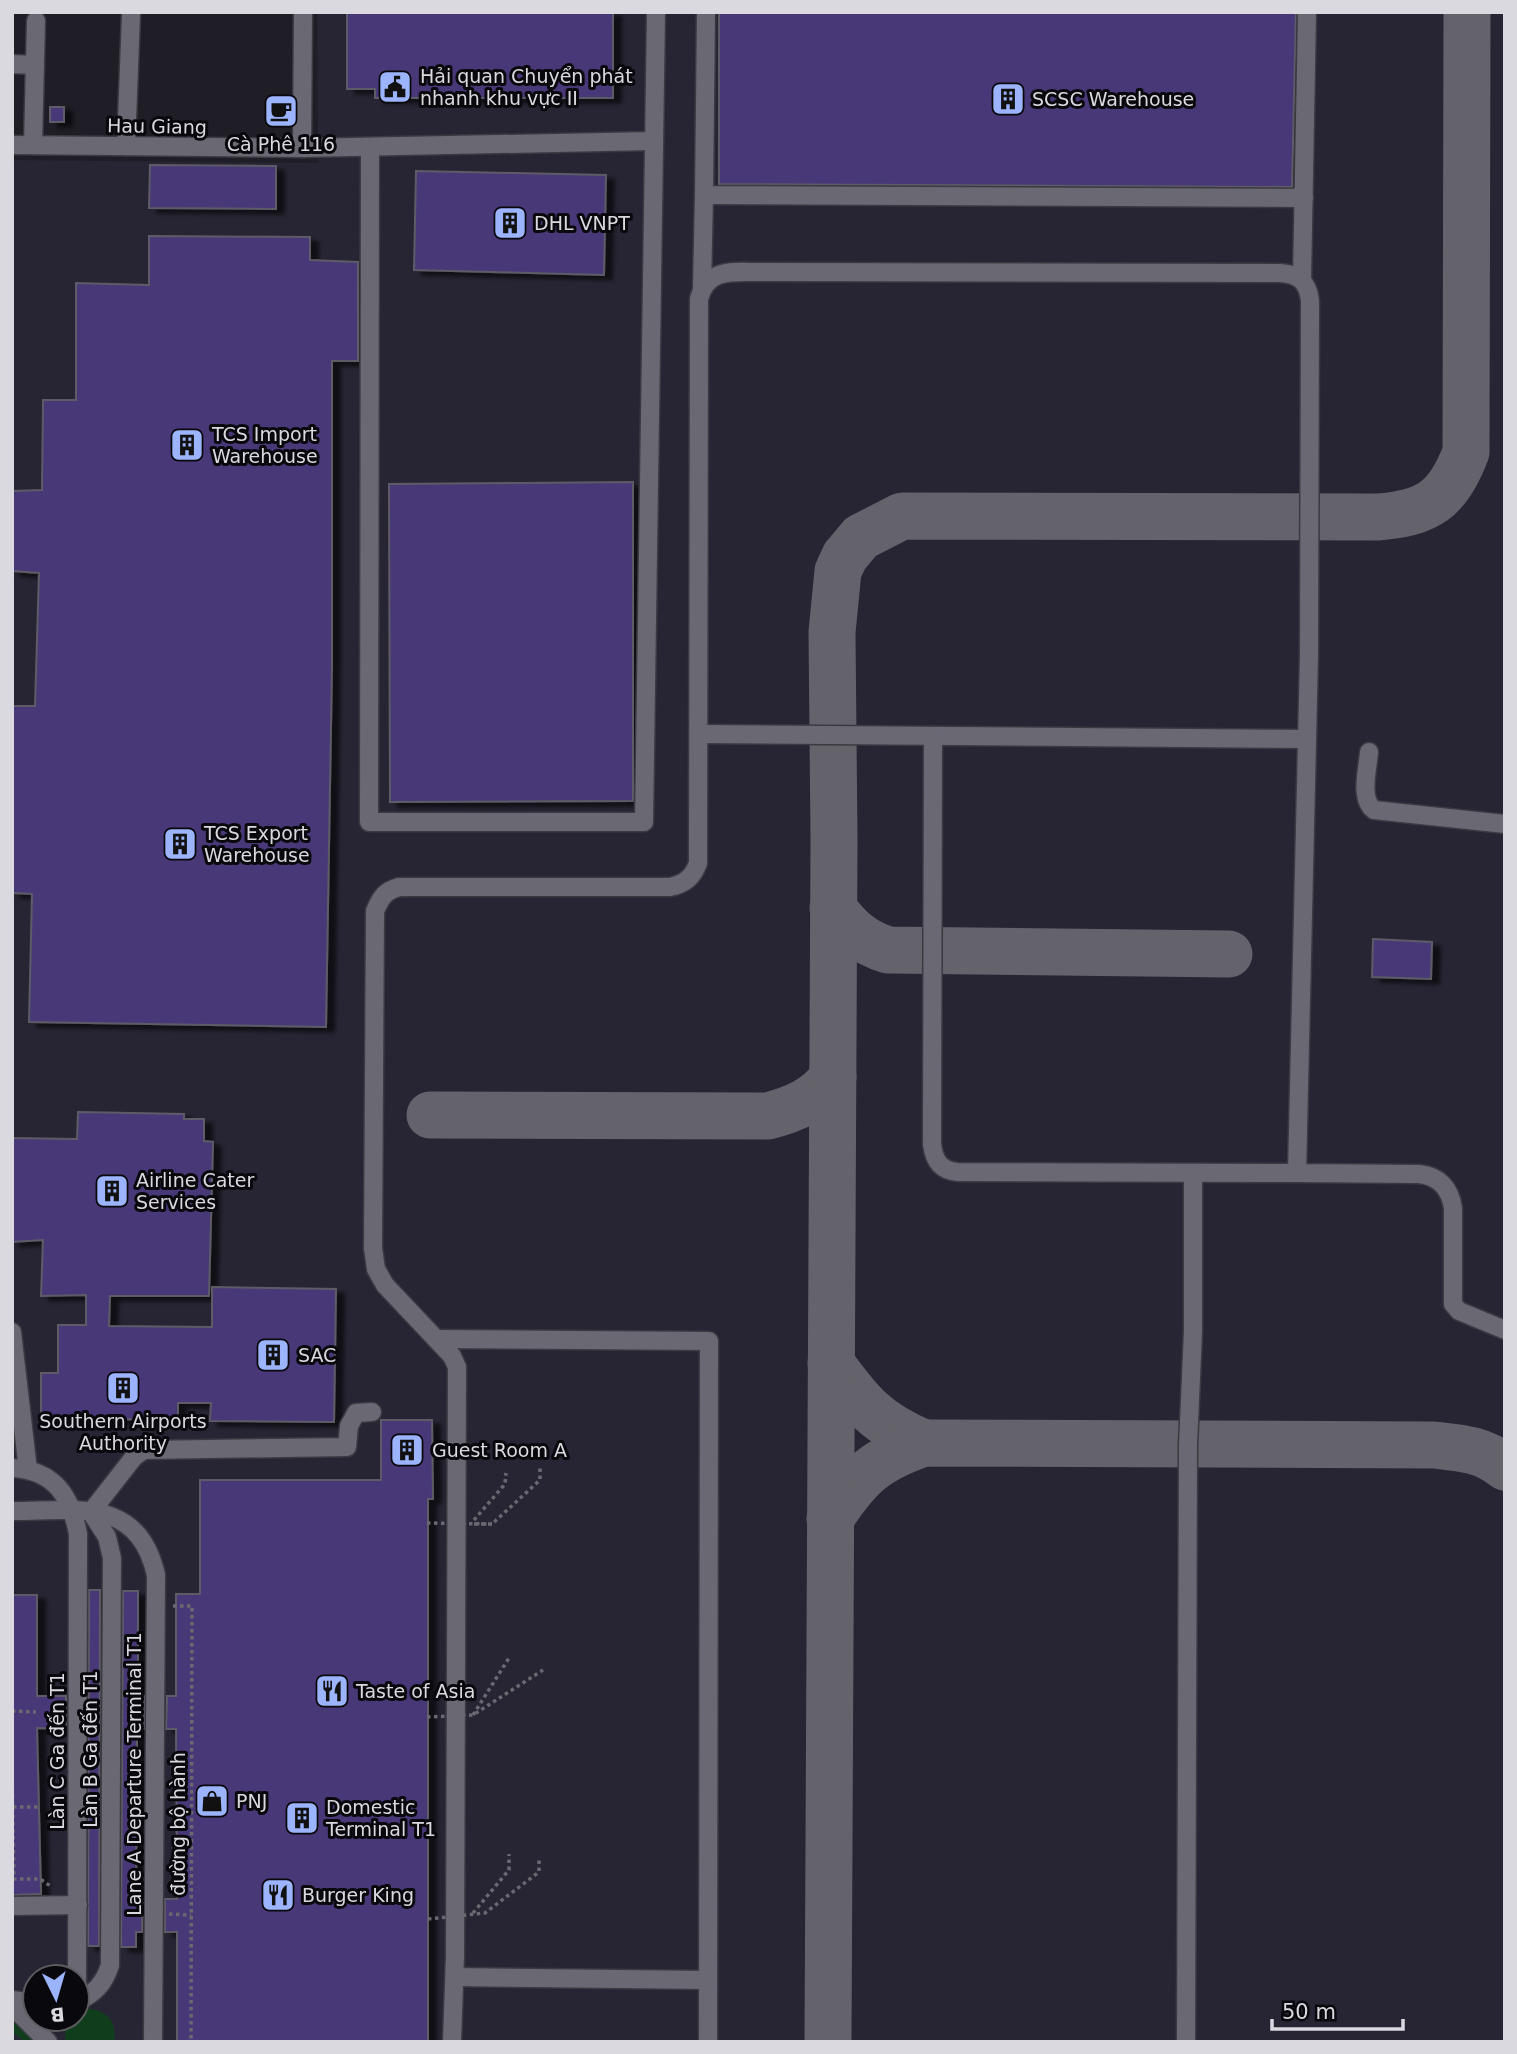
<svg xmlns="http://www.w3.org/2000/svg" width="1517" height="2054" viewBox="0 0 1517 2054" font-family="'DejaVu Sans',sans-serif">
<style>
.built{fill:#272533;fill-rule:evenodd}
.green{fill:#103e1d}
.lines{fill:none;stroke-linecap:round;stroke-linejoin:round}
.taxiway{stroke:#64626a;stroke-width:47}
.building{fill:#483977;stroke:#5d5c66;stroke-width:2;filter:url(#shadow)}
.minor-casing{stroke:#3b3a41;stroke-width:21}
.path{stroke:#6a6870;stroke-width:3.5;stroke-dasharray:3.5 3.5;stroke-linecap:butt}
.minor{stroke:#6a6873;stroke-width:18}
.path-bridge{stroke:#6a6870;stroke-width:3.5;stroke-dasharray:3.5 3.5;stroke-linecap:butt}
.labels{text-anchor:middle;stroke-width:6;stroke-linejoin:round;paint-order:stroke}
.poi-label{font-size:19px;fill:#dad9df;stroke:#09080c;text-anchor:start}
.street-label{font-size:19px;fill:#dad9df;stroke:#09080c}
</style>
<defs>
<filter id="shadow"><feDropShadow dx="8" dy="4.5" stdDeviation="2" flood-color="#0009"/></filter>
</defs>
<rect width="100%" height="100%" fill="#1f1d26"/>
<!-- built -->
<path class="built" d="M317,12H1505V2042H12V160L318,163ZM35,1977H77V2019H35Z"/>
<!-- green -->
<g class="green">
<path d="M89,2009C107,2010 118,2023 114,2042H66C64,2034 65,2026 70,2019H77V2012Z"/>
<path d="M12,2017L36,2042H26L12,2032Z"/>
</g>
<g class="lines">
<!-- taxiway -->
<g class="taxiway">
<path d="M833,908C849,929 862,942 888,950L1229,954"/>
<path d="M430,1115L768,1116C794,1109 817,1100 833,1077"/>
<path d="M831,1363C860,1403 877,1424 924,1443"/>
<path d="M830,1519C859,1475 875,1460 924,1443L1434,1445C1462,1448 1482,1449 1505,1467"/>
<path d="M828,2042L834,840L832,632L838,571L845,556L861,537L902,516L1378,517C1428,513 1448,500 1466,452L1467,12"/>
</g>
</g>
<!-- building -->
<g class="building">
<path d="M347,12H613V98H375V89H347Z"/>
<path d="M719,12H1296L1292,187L719,184Z"/>
<rect x="50" y="107" width="14" height="15"/>
<path d="M150,165L276,166V209L149,208Z"/>
<path d="M416,171L606,175L604,275L414,270Z"/>
<path d="M149,236L310,237V260L358,262V361H332V666L326,1027L29,1022L32,894L12,893V706H35L39,573L12,571V491L42,490L43,400H76V283L149,285Z"/>
<path d="M633,482V801L390,802L389,484Z"/>
<path d="M1373,939L1432,942L1431,979L1372,977Z"/>
<path d="M78,1112L184,1114V1119H204V1141L213,1142L209,1296H110L109,1326L212,1327V1287L336,1289L334,1422L210,1421L211,1403H178V1419L41,1420V1373H58V1325H86V1295L41,1296L43,1240L12,1242V1138L77,1139Z"/>
<path d="M381,1420H432L433,1499H428V2042H177V1932H165V1899H177L176,1729H166L167,1696H176V1594H200V1480H381Z"/>
<path d="M89,1590H100L99,1946H88Z"/>
<path d="M123,1591H138V1696H144V1729H137L136,1899H143L142,1932H136V1947H121Z"/>
<path d="M12,1595H37V1696H66V1729L37,1728L41,1894L12,1895Z"/>
</g>
<g class="lines">
<defs>
<g id="minor">
<path d="M706,12L704,195L1304,198"/>
<path d="M12,64L35,65"/>
<path d="M12,145L302,148L653,141"/>
<path d="M33,145L36,21"/>
<path d="M126,146L131,15"/>
<path d="M370,147L369,822H644L656,12"/>
<path d="M302,148L303,12"/>
<path d="M1302,280L1307,12"/>
<path d="M702,288L704,195"/>
<path d="M699,734L1307,739"/>
<path d="M933,736L932,1144C934,1160 940,1171 958,1172L1297,1173"/>
<path d="M1369,752C1368,768 1359,799 1374,810L1505,824"/>
<path d="M12,1332L28,1470"/>
<path d="M436,1339L709,1341L708,2042"/>
<path d="M12,1468C54,1470 71,1496 78,1534L77,1991"/>
<path d="M12,1511C76,1511 138,1496 156,1575L153,2042"/>
<path d="M12,1906L78,1905"/>
<path d="M455,1977L708,1980"/>
<path d="M12,2000L35,2003"/>
<path d="M77,2002C95,1993 104,1984 110,1965L112,1558L107,1537L91,1512L134,1457L144,1450L347,1447L349,1426L356,1413L372,1412"/>
<path d="M12,2006L48,2042"/>
<path d="M452,2042L455,1956L457,1367L452,1356L385,1285L376,1269L373,1248L375,911C381,897 385,891 399,887H670C685,884 693,877 698,863L699,299C707,268 733,272 758,272L1280,273C1299,274 1308,282 1310,301L1309,655L1297,1173L1419,1174C1439,1176 1450,1188 1453,1208V1304L1459,1311L1505,1330"/>
<path d="M1186,2042L1188,1445L1193,1332V1173"/>
</g>
</defs>
<!-- minor casing -->
<use href="#minor" class="minor-casing"/>
<!-- path -->
<g class="path">
<path d="M474,1520L505,1484L506,1473"/>
<path d="M474,1524H492L540,1480V1467"/>
<path d="M173,1606H192L191,2042"/>
<path d="M12,1711L36,1712"/>
<path d="M473,1715L509,1658"/>
<path d="M12,1766L14,1879H40L52,1887"/>
<path d="M13,1807H38"/>
<path d="M473,1913L509,1870V1854"/>
<path d="M169,1914L191,1915"/>
</g>
<!-- minor -->
<use href="#minor" class="minor"/>
<!-- path-bridge -->
<g class="path-bridge">
<path d="M427,1523L492,1524"/>
<path d="M427,1717L473,1715L543,1670"/>
<path d="M428,1919L485,1913L539,1872V1860"/>
</g>
</g>
<!-- icons -->
<defs>
<symbol id="civic-square" viewBox="-11 -11 22 22"><rect x="-9" y="-9" width="18" height="18" rx="4" fill="#9cb4fd" stroke="#09080c"/><path d="M-.6-6.5H3V-4.5H.6V-3L4-1V1h2V6H-6V1h2V-1L-.6-3ZM-1.2 2.5V6h2.4V2.5Z" fill="#111"/></symbol>
<symbol id="building-square" viewBox="-11 -11 22 22"><rect x="-9" y="-9" width="18" height="18" rx="4" fill="#9cb4fd" stroke="#09080c"/><path d="M-4-6H4V6H1V3H-1V6H-4ZM-2.5-4.3h1.7v1.8h-1.7ZM.8-4.3h1.7v1.8H.8ZM-2.5-1h1.7V.8h-1.7ZM.8-1h1.7V.8H.8Z" fill="#111"/></symbol>
<symbol id="cafe-square" viewBox="-11 -11 22 22"><rect x="-9" y="-9" width="18" height="18" rx="4" fill="#9cb4fd" stroke="#09080c"/><path d="M-5.5-4.5H6V0H3Q3 3.5 0 3.5H-2.5Q-5.5 3.5-5.5 0ZM3-3.2v2h1.7v-2ZM-6 4.5H4V6H-6Z" fill="#111"/></symbol>
<symbol id="restaurant-square" viewBox="-11 -11 22 22"><rect x="-9" y="-9" width="18" height="18" rx="4" fill="#9cb4fd" stroke="#09080c"/><path d="M-5-6h1v4h1v-4h1v4h1v-4h1v5L-1.5 .5V6h-2V.5L-5-1ZM5-6V6H3V1.5H1.5Q1.5-4 5-6Z" fill="#111"/></symbol>
<symbol id="shop-square" viewBox="-11 -11 22 22"><rect x="-9" y="-9" width="18" height="18" rx="4" fill="#9cb4fd" stroke="#09080c"/><path d="M-5-2.5h2.3a2.7 3.5 0 0 1 5.4 0H5L5.5 6h-11ZM-1.5-2.5h3a1.5 2.3 0 0 0-3 0Z" fill="#111"/></symbol>
</defs>
<g fill-rule="evenodd">
<use href="#civic-square" x="376" y="68" width="38" height="38"/>
<use href="#building-square" x="989" y="80" width="38" height="38"/>
<use href="#cafe-square" x="262" y="92" width="38" height="38"/>
<use href="#building-square" x="491" y="204" width="38" height="38"/>
<use href="#building-square" x="168" y="426" width="38" height="38"/>
<use href="#building-square" x="161" y="825" width="38" height="38"/>
<use href="#building-square" x="93" y="1172" width="38" height="38"/>
<use href="#building-square" x="254" y="1336" width="38" height="38"/>
<use href="#building-square" x="104" y="1369" width="38" height="38"/>
<use href="#building-square" x="388" y="1431" width="38" height="38"/>
<use href="#restaurant-square" x="313" y="1672" width="38" height="38"/>
<use href="#shop-square" x="193" y="1782" width="38" height="38"/>
<use href="#building-square" x="283" y="1799" width="38" height="38"/>
<use href="#restaurant-square" x="259" y="1876" width="38" height="38"/>
</g>
<g class="labels">
<!-- poi labels -->
<g class="poi-label">
<text x="420" y="83">Hải quan Chuyển phát<tspan x="420" dy="22">nhanh khu vực II</tspan></text>
<text x="1032" y="106">SCSC Warehouse</text>
<text x="281" y="151" text-anchor="middle">Cà Phê 116</text>
<text x="534" y="230">DHL VNPT</text>
<text x="212" y="441">TCS Import<tspan x="212" dy="22">Warehouse</tspan></text>
<text x="204" y="840">TCS Export<tspan x="204" dy="22">Warehouse</tspan></text>
<text x="136" y="1187">Airline Cater<tspan x="136" dy="22">Services</tspan></text>
<text x="298" y="1362">SAC</text>
<text x="123" y="1428" text-anchor="middle">Southern Airports<tspan x="123" dy="22">Authority</tspan></text>
<text x="432" y="1457">Guest Room A</text>
<text x="356" y="1698">Taste of Asia</text>
<text x="236" y="1808">PNJ</text>
<text x="326" y="1814">Domestic<tspan x="326" dy="22">Terminal T1</tspan></text>
<text x="302" y="1902">Burger King</text>
</g>
<!-- street labels -->
<g class="street-label">
<text transform="translate(157 126) rotate(1)" y="7">Hau Giang</text>
<text transform="translate(90 1749) rotate(-90)" y="7">Làn B Ga đến T1</text>
<text transform="translate(57 1751) rotate(-90)" y="7">Làn C Ga đến T1</text>
<text transform="translate(134 1774) rotate(-90)" y="7">Lane A Departure Terminal T1</text>
<text transform="translate(178 1824) rotate(-90)" y="7">đường bộ hành</text>
</g>
</g>
<!-- border -->
<rect width="1517" height="2054" fill="none" stroke="#dad9df" stroke-width="28"/>
<!-- north arrow -->
<g transform="translate(56 1998) rotate(175)"><circle r="33" fill="#09080c" stroke="#5d5c60" stroke-width="2"/>
<path d="M0-5L12 26L0 18L-12 26Z" fill="#9cb4fd"/>
<text y="-10" font-size="19" font-weight="bold" text-anchor="middle" fill="#dad9df">B</text>
</g>
<!-- scale -->
<path d="M1272 2019v10h131v-10" fill="none" stroke="#dad9df" stroke-width="3.5"/>
<text x="1282" y="2019" font-size="21" fill="#dad9df" stroke="#09080c" stroke-width="5" paint-order="stroke">50 m</text>
</svg>
